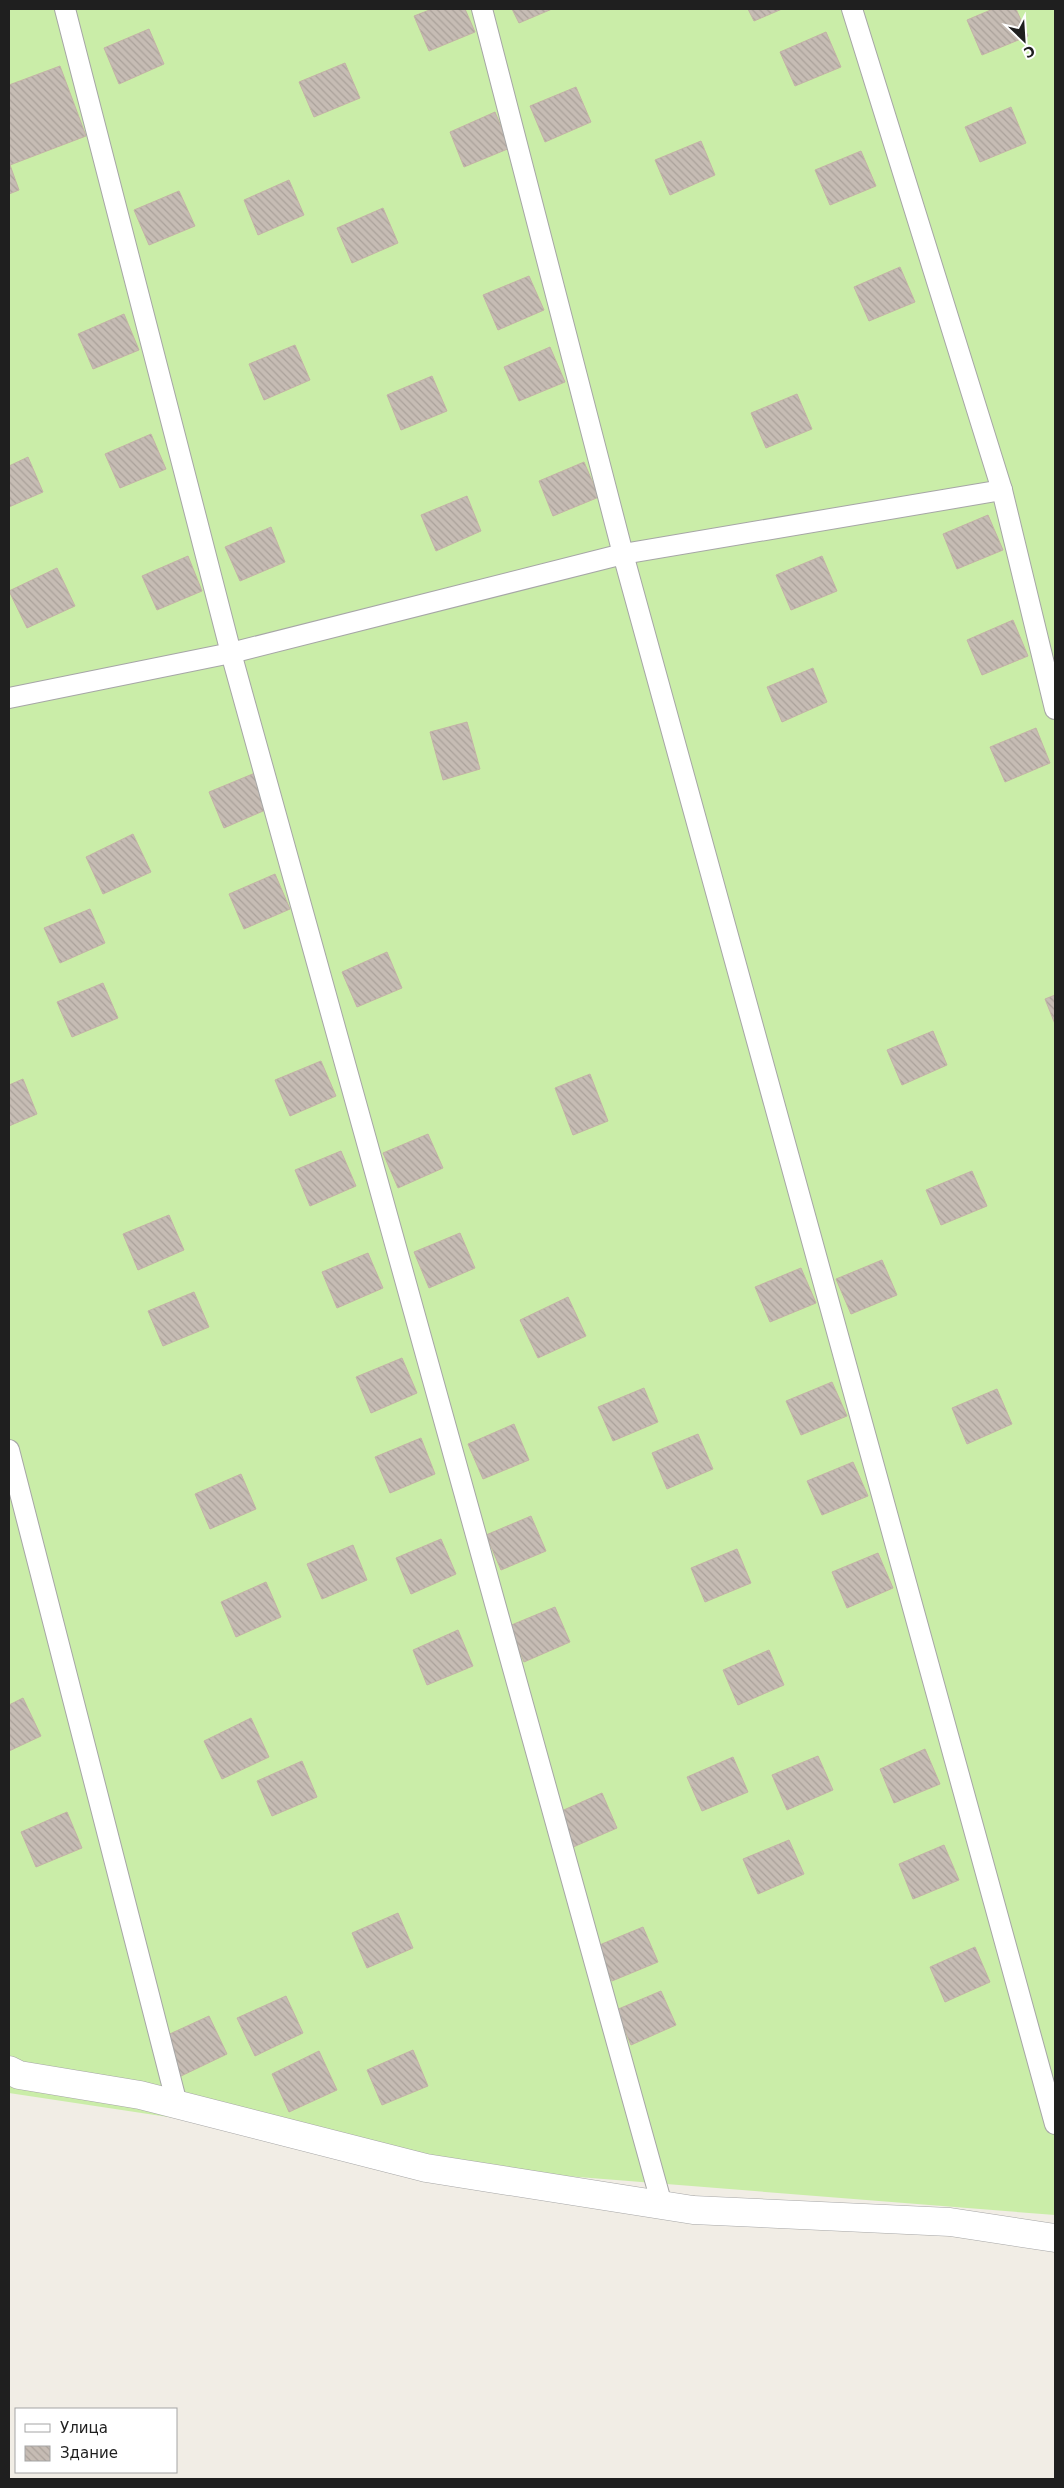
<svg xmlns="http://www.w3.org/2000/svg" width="1064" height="2488" viewBox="0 0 1064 2488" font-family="'DejaVu Sans',sans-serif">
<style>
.garden{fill:#caeda8}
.building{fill:url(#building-back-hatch);stroke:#c3b3a6}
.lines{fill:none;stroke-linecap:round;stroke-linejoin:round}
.service-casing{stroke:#a6a6a6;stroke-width:22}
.minor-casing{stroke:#a6a6a6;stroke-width:29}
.service{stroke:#fff;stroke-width:20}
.minor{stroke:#fff;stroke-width:28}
</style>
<defs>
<pattern id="building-back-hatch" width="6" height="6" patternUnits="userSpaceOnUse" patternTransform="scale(1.25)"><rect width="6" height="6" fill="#c6bcb4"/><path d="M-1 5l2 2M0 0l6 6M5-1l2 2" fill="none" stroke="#aaa19a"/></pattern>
</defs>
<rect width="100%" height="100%" fill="#f1ede5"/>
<!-- garden -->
<path class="garden" d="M9,9H1055V2215L553,2175L9,2093Z"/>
<!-- building -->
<g class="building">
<path d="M432,9H465L475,32L429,51L414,16Z"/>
<path d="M512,9H552L519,23Z"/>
<path d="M748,9H782L754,21Z"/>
<path d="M993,9H1016L1028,36L982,55L967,20Z"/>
<path d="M149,29L164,64L119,84L104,48Z"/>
<path d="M826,32L841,67L795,86L780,52Z"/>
<path d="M345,63L360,98L314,117L299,82Z"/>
<path d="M60,66L86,136L10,165L19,190L9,194V85Z"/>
<path d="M576,87L591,122L545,142L530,106Z"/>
<path d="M1011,107L1026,143L980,162L965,127Z"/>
<path d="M495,112L510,148L464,167L450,132Z"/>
<path d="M701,141L715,175L670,195L655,160Z"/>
<path d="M861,151L876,186L830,205L815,170Z"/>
<path d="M289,180L304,215L258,235L244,200Z"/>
<path d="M179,191L195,226L149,245L134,210Z"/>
<path d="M383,208L398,243L352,263L337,228Z"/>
<path d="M900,267L915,302L869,321L854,287Z"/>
<path d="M529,276L544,310L498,330L483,295Z"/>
<path d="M124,314L139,350L93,369L78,334Z"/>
<path d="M295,345L310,380L264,400L249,364Z"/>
<path d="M550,347L565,382L519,401L504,367Z"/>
<path d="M432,376L447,411L401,430L387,395Z"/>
<path d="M797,394L812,429L766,448L751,413Z"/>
<path d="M151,434L166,469L120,488L105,454Z"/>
<path d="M28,457L43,492L9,507V466Z"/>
<path d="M584,462L599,497L553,516L539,481Z"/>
<path d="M467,496L481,531L436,551L421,515Z"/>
<path d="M988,515L1003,550L957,569L943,534Z"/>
<path d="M271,527L285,562L240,581L225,547Z"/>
<path d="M188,556L202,591L157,610L142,576Z"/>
<path d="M822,556L837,591L791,610L776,575Z"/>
<path d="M57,568L75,606L27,628L9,591Z"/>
<path d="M1013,620L1028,656L982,675L967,640Z"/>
<path d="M813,668L827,702L782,722L767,687Z"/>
<path d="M467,722L480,769L443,780L430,732Z"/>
<path d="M1036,728L1050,763L1005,782L990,747Z"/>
<path d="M255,773L270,808L224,828L209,792Z"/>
<path d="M133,834L151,872L103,894L86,857Z"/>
<path d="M275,874L290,909L244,929L229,894Z"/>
<path d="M90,909L105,943L60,963L44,928Z"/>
<path d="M387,952L402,988L357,1007L342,972Z"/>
<path d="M103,983L118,1018L72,1037L57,1002Z"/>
<path d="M1055,995V1024L1045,999Z"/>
<path d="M933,1031L947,1065L902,1085L887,1050Z"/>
<path d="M321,1061L336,1096L290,1116L275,1080Z"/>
<path d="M590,1074L608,1121L573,1135L555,1088Z"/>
<path d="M23,1079L37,1114L9,1126V1085Z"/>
<path d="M428,1134L443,1168L398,1188L383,1153Z"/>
<path d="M341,1151L356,1186L310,1206L295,1170Z"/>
<path d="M972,1171L987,1206L941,1225L926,1190Z"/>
<path d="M169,1215L184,1250L138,1270L123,1234Z"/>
<path d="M460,1233L475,1268L429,1288L414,1252Z"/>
<path d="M368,1253L383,1288L337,1308L322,1272Z"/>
<path d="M882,1260L897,1295L851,1314L836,1279Z"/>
<path d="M801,1268L816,1303L770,1322L755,1287Z"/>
<path d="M194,1292L209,1327L163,1346L148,1311Z"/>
<path d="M568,1297L586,1336L538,1358L520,1320Z"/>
<path d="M402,1358L417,1393L371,1413L356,1377Z"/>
<path d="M832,1382L847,1416L801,1435L786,1401Z"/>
<path d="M644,1388L658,1422L613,1441L598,1407Z"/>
<path d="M997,1389L1012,1424L967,1444L952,1408Z"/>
<path d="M514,1424L529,1460L483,1479L468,1444Z"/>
<path d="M698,1434L713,1469L667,1489L652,1453Z"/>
<path d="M421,1438L435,1474L390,1493L375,1457Z"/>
<path d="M853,1462L868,1496L822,1515L807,1481Z"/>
<path d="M241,1474L256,1509L210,1529L195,1494Z"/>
<path d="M531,1516L546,1551L501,1570L486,1535Z"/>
<path d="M441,1539L456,1574L411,1594L396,1558Z"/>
<path d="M353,1545L367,1580L322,1599L307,1564Z"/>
<path d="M737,1549L751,1583L705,1602L691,1568Z"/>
<path d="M878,1553L893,1588L847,1608L832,1572Z"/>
<path d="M266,1582L281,1617L236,1637L221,1602Z"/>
<path d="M555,1607L570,1642L524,1662L509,1626Z"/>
<path d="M458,1630L473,1666L427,1685L413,1650Z"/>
<path d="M769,1650L784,1685L738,1705L723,1670Z"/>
<path d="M23,1698L41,1736L9,1751V1705Z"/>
<path d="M251,1718L269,1757L222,1779L204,1741Z"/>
<path d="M925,1749L940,1784L894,1803L880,1769Z"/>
<path d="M818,1756L833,1790L787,1810L772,1775Z"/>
<path d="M733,1757L748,1792L702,1811L687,1777Z"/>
<path d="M302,1761L317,1797L272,1816L257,1781Z"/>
<path d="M602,1793L617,1828L571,1848L557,1813Z"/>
<path d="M67,1812L82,1848L36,1867L21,1832Z"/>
<path d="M789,1840L804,1874L758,1894L743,1859Z"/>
<path d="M944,1845L959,1880L913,1899L899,1864Z"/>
<path d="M398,1913L413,1948L367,1968L352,1933Z"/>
<path d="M643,1927L658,1962L612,1981L597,1946Z"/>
<path d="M975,1947L990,1982L945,2002L930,1967Z"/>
<path d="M661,1991L676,2025L631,2045L616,2010Z"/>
<path d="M286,1996L303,2033L255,2056L237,2018Z"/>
<path d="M209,2016L227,2054L179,2077L161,2038Z"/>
<path d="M413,2050L428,2086L382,2105L367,2070Z"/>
<path d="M319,2051L337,2090L289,2112L272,2074Z"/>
</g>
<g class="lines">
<defs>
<g id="service">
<path d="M65,9L231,653L662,2205"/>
<path d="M482,9L623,554L1055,2124"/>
<path d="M852,9L1002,490L1055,709"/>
<path d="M9,698L231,653L623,554L1002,490"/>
<path d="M9,1450L177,2104"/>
</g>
<path id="minor" d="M9,2070L19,2075L140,2095L426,2168L693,2210L950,2222L1055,2238"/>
</defs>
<!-- service casing -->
<use href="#service" class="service-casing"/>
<!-- minor casing -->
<use href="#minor" class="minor-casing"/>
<!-- service -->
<use href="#service" class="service"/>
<!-- minor -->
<use href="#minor" class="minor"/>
</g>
<!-- border -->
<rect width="1064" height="2488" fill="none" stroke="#1f1f1f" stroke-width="20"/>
<!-- legend -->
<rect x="15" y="2408" width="162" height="65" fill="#ffffff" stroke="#a5a5a5"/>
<rect x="25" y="2424" width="25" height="8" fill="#ffffff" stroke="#a5a5a5"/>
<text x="60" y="2433" font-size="15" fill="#1f1f1f">Улица</text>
<rect x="25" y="2446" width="25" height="15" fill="url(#building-back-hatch)" stroke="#a5a5a5"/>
<text x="60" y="2458" font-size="15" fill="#1f1f1f">Здание</text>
<!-- north arrow -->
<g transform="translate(1024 40) rotate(155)" stroke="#ffffff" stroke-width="4" paint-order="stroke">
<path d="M0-4L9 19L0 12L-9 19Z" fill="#1f1f1f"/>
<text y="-8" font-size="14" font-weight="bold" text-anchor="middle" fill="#1f1f1f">С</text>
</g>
</svg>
